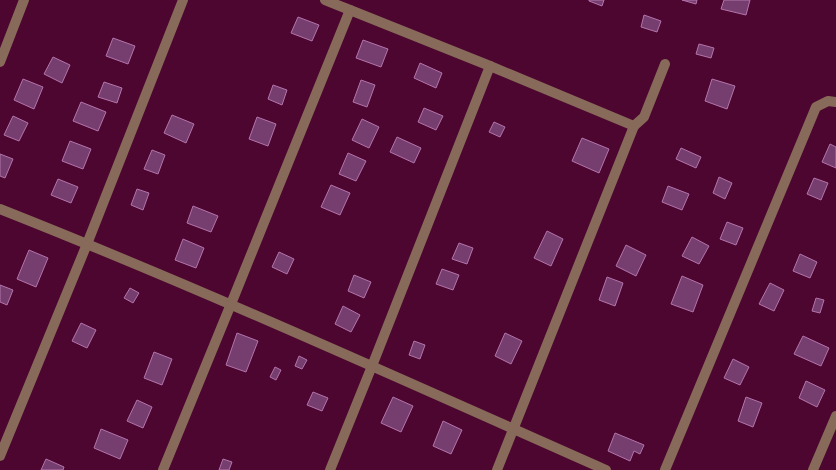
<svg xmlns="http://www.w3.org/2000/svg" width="836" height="470" viewBox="0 0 836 470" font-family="'Fira Sans Condensed',sans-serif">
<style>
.building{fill:#753e6e;stroke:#b474ac}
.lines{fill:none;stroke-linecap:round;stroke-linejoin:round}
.minor{stroke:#876a59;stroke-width:10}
</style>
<rect width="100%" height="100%" fill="#4d062f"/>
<!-- building -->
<g class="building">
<path d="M589,0H604L602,6L589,1Z"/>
<path d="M682,0H697L696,4Z"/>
<path d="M724,0H750L746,15L721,9Z"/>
<path d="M644,15L661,21L657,32L641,27Z"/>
<path d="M298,17L319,25L312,41L291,33Z"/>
<path d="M113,38L135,46L128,64L106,56Z"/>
<path d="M363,40L388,49L381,67L356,58Z"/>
<path d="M699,44L714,48L711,58L696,54Z"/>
<path d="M53,57L70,65L62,83L44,74Z"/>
<path d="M420,63L442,73L436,88L414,78Z"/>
<path d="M23,79L43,87L34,109L14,100Z"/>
<path d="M712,79L735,86L727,109L705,101Z"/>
<path d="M361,80L375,85L367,107L353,102Z"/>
<path d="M104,82L122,88L117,103L98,97Z"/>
<path d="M273,85L287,90L282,105L268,99Z"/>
<path d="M81,102L106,112L98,131L73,121Z"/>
<path d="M424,108L443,116L436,130L418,122Z"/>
<path d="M172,115L194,124L186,143L164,133Z"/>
<path d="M13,116L28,123L19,141L4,135Z"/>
<path d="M257,117L276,124L268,146L249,139Z"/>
<path d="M362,119L379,127L369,148L352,140Z"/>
<path d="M494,122L505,127L500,137L489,132Z"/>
<path d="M397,137L421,148L414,163L390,152Z"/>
<path d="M582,138L609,149L599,173L572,161Z"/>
<path d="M70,141L91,149L83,169L62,161Z"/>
<path d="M830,144L836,147V168L822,162Z"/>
<path d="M681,148L701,157L696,168L676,159Z"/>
<path d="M152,150L165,155L158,174L144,169Z"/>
<path d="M348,153L366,161L356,181L339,174Z"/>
<path d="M0,154L13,159L5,178L0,176Z"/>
<path d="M719,177L732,183L725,199L713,193Z"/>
<path d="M814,178L828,183L821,200L807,194Z"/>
<path d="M58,179L78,187L71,203L51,195Z"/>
<path d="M331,185L350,193L340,215L321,207Z"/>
<path d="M668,186L689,194L682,210L662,202Z"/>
<path d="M137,189L149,193L143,210L131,205Z"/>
<path d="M193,206L218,216L211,232L187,223Z"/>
<path d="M727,222L743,228L736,245L720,239Z"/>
<path d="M547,231L563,239L551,266L534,258Z"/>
<path d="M692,237L709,246L699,264L682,256Z"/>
<path d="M183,239L204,248L196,268L175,260Z"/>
<path d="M459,243L473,248L467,264L452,259Z"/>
<path d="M626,245L646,255L636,276L616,266Z"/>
<path d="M29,250L48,258L36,287L17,279Z"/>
<path d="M279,252L294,259L287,274L272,267Z"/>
<path d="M800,254L817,262L810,278L793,271Z"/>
<path d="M442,269L459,275L453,290L436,284Z"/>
<path d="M354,275L371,282L364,298L348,291Z"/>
<path d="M682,276L703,285L693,312L671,304Z"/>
<path d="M607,277L623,283L615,306L599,300Z"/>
<path d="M770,283L784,290L774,311L759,304Z"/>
<path d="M0,285L13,290L7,305L0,302Z"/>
<path d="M130,288L139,293L133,303L124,298Z"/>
<path d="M816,298L824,300L820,313L812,311Z"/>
<path d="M343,306L360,315L351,332L335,324Z"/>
<path d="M81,323L96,330L87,348L72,341Z"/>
<path d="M237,333L258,341L246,372L226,365Z"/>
<path d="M505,333L522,341L511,364L495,356Z"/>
<path d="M803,336L829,348L821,366L794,354Z"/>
<path d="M414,341L425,345L420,359L409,355Z"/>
<path d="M154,352L172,359L162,385L144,378Z"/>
<path d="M299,356L307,360L302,369L295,366Z"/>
<path d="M733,359L749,367L740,385L724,378Z"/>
<path d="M275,367L281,370L276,380L270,377Z"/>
<path d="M806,381L825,390L817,407L799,398Z"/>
<path d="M313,392L328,398L322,411L307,405Z"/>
<path d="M393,397L413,406L401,432L381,423Z"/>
<path d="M746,397L762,403L753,427L738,421Z"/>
<path d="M137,400L152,407L143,428L127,421Z"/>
<path d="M443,421L462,430L451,454L433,446Z"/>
<path d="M101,429L128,440L120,459L94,448Z"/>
<path d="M615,433L644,445L640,454L634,451L630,461L608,451Z"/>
<path d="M46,459L64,467L63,470H41Z"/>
<path d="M223,459L232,462L229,470H219Z"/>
</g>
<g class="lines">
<!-- minor -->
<g class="minor">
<path d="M325,0L350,10"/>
<path d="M0,62L24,0"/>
<path d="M0,209C205,290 405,381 606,470"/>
<path d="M0,456L87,244L183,0"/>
<path d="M163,470L231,304L350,10L490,66L634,126"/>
<path d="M330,470L372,366L490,66"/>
<path d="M497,470L634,126L644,117L665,64"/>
<path d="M665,470L816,107L828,101L836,102"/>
<path d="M813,470L836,416"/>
</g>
</g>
</svg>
